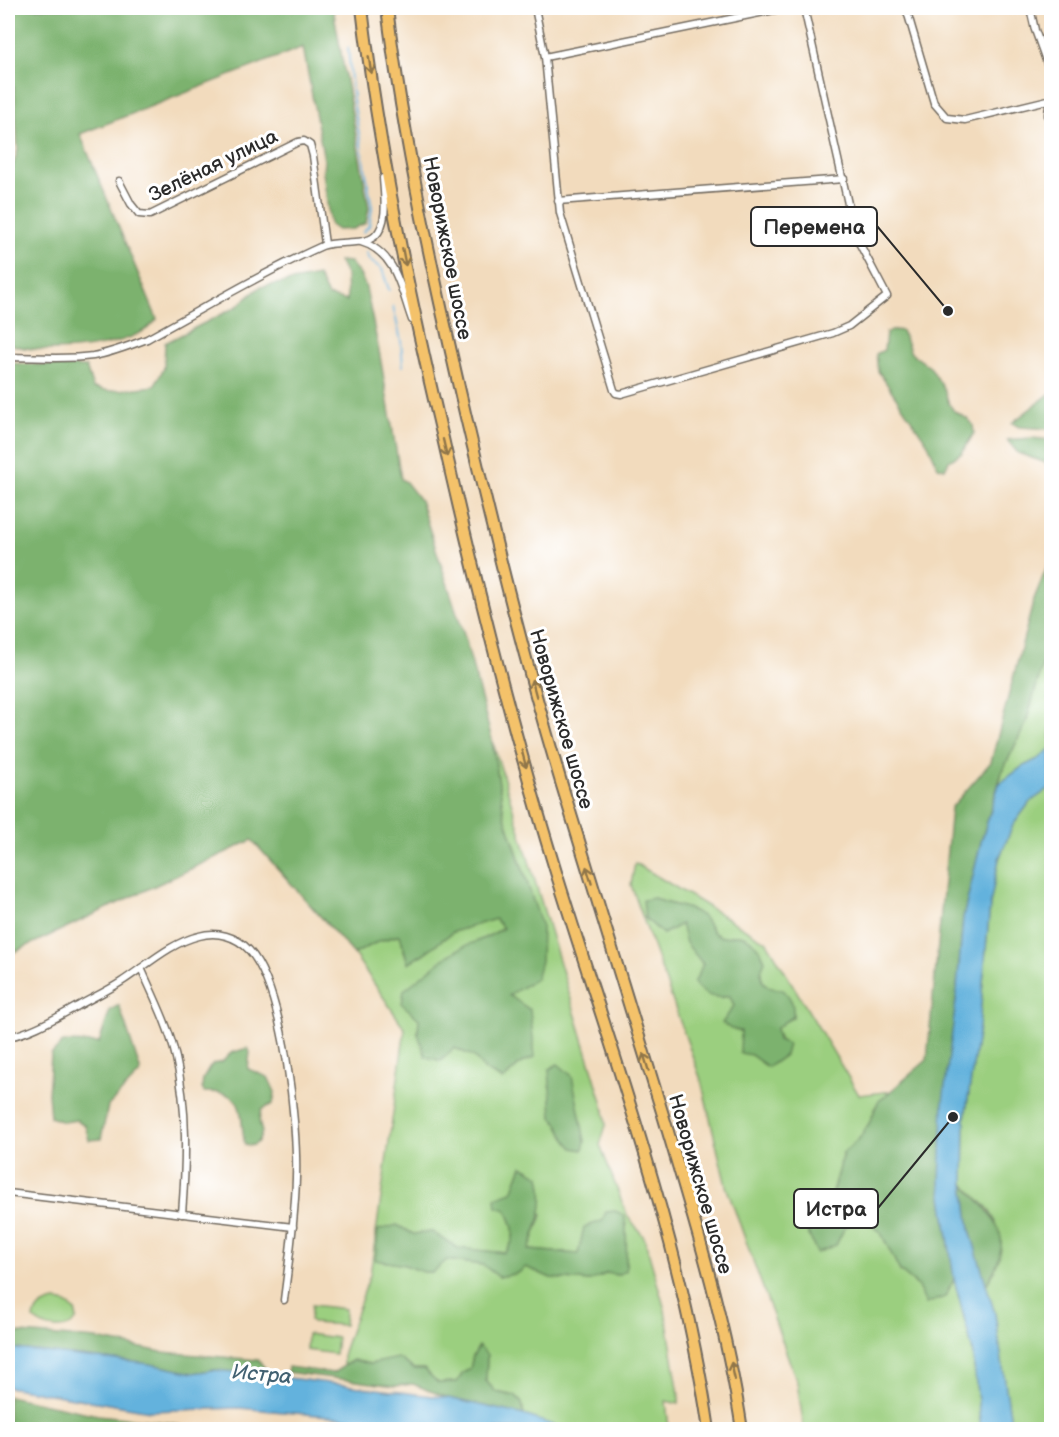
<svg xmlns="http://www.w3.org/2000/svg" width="1059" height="1437" viewBox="0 0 1059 1437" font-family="'Balsamiq Sans',sans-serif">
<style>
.green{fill:#9bcf7f;stroke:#637d55;stroke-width:1.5;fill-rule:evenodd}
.forest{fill:#7cb26e;stroke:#546e4c;stroke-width:1.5}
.water{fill:#64b2dd;stroke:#486e84;stroke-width:1.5}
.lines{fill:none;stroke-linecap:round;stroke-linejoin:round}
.stream{stroke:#64b2dd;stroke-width:2}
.minor-casing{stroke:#71695e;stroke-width:9}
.motorway-casing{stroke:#71695e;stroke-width:14}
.minor{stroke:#fff;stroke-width:6}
.motorway{stroke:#f4c26a;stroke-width:10}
.oneway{stroke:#90764a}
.labels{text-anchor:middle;stroke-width:6;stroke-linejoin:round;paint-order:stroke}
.street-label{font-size:20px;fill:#2b2b2b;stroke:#fff}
.water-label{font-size:21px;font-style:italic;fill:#426172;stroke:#fff}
.leader{fill:none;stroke:#2b2b2b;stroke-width:2}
.callout-dot{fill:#2b2b2b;stroke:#fff;stroke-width:2}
.callout{fill:#fff;stroke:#2b2b2b;stroke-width:2}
.callout-label{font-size:21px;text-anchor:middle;font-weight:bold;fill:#2b2b2b}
</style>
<rect width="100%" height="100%" fill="#fff"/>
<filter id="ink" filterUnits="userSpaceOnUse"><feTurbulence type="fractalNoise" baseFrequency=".0167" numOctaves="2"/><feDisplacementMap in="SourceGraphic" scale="12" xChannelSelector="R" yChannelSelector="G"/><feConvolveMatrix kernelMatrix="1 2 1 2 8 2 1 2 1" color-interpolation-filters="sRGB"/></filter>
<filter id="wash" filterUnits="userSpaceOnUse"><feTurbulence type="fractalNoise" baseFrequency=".008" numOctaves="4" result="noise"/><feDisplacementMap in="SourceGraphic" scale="24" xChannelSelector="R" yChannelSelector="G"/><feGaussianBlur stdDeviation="1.35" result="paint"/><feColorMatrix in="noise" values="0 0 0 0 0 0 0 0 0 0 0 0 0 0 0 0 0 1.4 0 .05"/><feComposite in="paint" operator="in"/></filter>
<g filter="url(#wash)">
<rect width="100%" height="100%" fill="#f2dbbd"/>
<!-- green -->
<g class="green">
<path d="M1051,634V748L1040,758L1022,767L999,784L1002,772L1026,723Z"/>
<path d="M491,736L603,1105L606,1125L600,1145L627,1215L644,1237L665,1310L679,1394V1404L666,1401L669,1429H565L524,1415L522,1403L515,1396L496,1392L486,1381L487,1355L479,1347L473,1356L470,1369L463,1373L457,1382L438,1383L424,1369H414L398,1358L370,1364L353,1360L343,1366V1352L370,1275L405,1029L354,954L379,941L401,935L403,948L408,962L423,954L453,932L495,919L503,927L486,939L465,946L405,990L419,1019L418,1034L474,1056L485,1070L503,1080L521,1063L509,995L528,884L504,814ZM522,1166L542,1215L529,1250L578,1254L602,1221L627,1224L624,1233L626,1271L617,1275L608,1273L589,1281L551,1278L526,1267L518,1273L499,1277L483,1265L446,1260L433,1272H423L405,1265L376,1260L397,1225L413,1234L432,1232L458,1249L505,1253C518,1239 514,1226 506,1210Z"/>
<path d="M1051,787L1052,1427L1048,1429H1012L995,1314L986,1285L995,1271L996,1222L989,1210L964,1184L965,1118L979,1027L990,904L999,859L1013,825L1030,802Z"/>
<path d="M635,863L767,942L859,1095L893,1091L878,1102L870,1122L859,1139L843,1153L831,1195L817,1214L836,1245L845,1227L864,1219L881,1233L900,1271L917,1285L945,1297L954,1279L972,1348L981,1429H804L797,1382L726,1186L701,1080L631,885ZM654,898C669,906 689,905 702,916C708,921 710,931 717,935C724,939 728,936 735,935C750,934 761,949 765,961L760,971L763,982L771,989L793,1017L784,1022L776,1029L785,1055L768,1067L751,1055L741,1031L731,1029L734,1006L730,996L720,998L681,924L663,934L645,918Z"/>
<path d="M55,1301L63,1302L75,1310L77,1319C69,1333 44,1329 34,1319C35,1307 45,1303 55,1301Z"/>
<path d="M312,1305L345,1309L344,1325L312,1323L310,1320Z"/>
<path d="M307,1334L337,1338L335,1354L306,1350Z"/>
</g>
<!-- forest -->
<g class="forest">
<path d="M8,8H333L369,208L366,223L353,229L337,230L330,225L323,172L324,160L303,47L80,134L157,319C137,349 42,357 10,344L11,172L18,150L14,87L8,84Z"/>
<path d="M339,261L350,262L361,276L366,288L380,356L401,479L406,482L420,500L465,638L491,736L504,814L542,927L541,961L536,979L509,995L530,1010L535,1057L521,1063L503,1080L485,1070L473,1056L454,1048L441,1061L426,1057L418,1034L419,1019L402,1004L404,990C424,975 442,957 465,946C480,940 489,937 503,928L495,919L453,932L423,954L408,963L400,935L379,941L354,954L252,840L8,955V363L86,367L93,388L110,391L154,386L164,368L165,343L236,307L260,287L318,276L328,296L347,301L346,275Z"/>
<path d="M895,330L902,331L911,353L931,368L944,389L949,404L954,411L968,419L973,425L974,433L962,453L949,461L945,469L938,467L928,444L878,371L876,354L884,350L886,333Z"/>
<path d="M1052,392L1051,429L1019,427L1012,423Z"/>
<path d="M1032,438L1051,440V469L1046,463L1018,453L1007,440Z"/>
<path d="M1051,562V634L1026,723L1002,772L981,842L963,918L940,1182L954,1279L945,1297L926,1304L917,1285L900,1271L881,1233L864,1219L845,1227L836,1245L817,1253L808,1233L817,1214L831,1195L838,1175L843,1153L859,1139L870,1122L878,1102L927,1060L951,808L991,762L1034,599L1045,572Z"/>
<path d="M654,898C669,906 689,905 702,916C708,921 710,931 717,935C724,939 728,936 735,935C750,934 761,949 765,961C756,979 763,989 782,989C792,998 794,1005 793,1017L784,1022L776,1029L778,1040L788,1044L785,1055L768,1067L751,1055L740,1053L741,1031L731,1029L722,1023L734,1006L730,996C714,999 705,997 694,983L703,964L686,943L681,924L663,934L645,918L643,900Z"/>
<path d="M119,1005L141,1072L108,1106L101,1139L89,1140L85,1125L77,1120L64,1122L50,1117L48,1094L51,1055L63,1042L99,1043L110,1010Z"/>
<path d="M247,1048L250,1052L248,1069L268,1077L275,1092L273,1104L262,1109C258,1118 259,1123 262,1132C259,1141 256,1148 245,1145C238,1112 249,1091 204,1092L202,1088L203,1079L210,1067L213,1064L222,1062L231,1053Z"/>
<path d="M558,1064L572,1076L585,1141L583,1150L573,1148L567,1141L558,1124L552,1117L549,1069Z"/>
<path d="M522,1166L540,1176C547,1207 538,1222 529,1250L578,1254L584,1227L602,1221L606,1212L615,1211L624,1215C628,1226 626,1257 626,1271L617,1275L607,1273L590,1281L551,1278L526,1267L518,1273L499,1277L483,1265L447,1260L433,1272H423L405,1265L375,1260L378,1230L397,1225L413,1234L432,1232L458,1248L505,1253C518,1239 514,1225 506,1210L497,1207L495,1198L512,1192Z"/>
<path d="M964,1184C997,1221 1017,1236 986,1285L970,1230Z"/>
<path d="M8,1332L97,1339L162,1352L258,1360L265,1368L257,1374L213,1370L193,1373L150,1364L8,1348Z"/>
<path d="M479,1346L487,1355L486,1381L496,1392L515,1396L522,1403L524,1415L448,1398L413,1384L395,1386L287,1372L288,1367L333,1373L353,1360L370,1364L398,1358L414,1369H424L438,1383L457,1382L463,1373L470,1369L473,1356Z"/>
<path d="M8,1396L98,1415L172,1423L190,1429H8Z"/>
</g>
<!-- water -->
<g class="water">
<path d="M1051,748V787L1030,802L1013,825L999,859L990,904L979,1027L965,1118L964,1184L970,1230L995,1314L1012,1429H981L972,1348L954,1279L940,1182L943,1102L956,1001L963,918L981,842L999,784L1022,767L1040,758Z"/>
<path d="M8,1348L150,1364L193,1373L213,1370L257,1374L448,1398L524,1415L565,1429H433L328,1416L239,1408L150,1411L8,1387Z"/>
</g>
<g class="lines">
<!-- stream -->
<g class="stream">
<path d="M348,48L353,100L372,208L369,226L363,232"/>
<path d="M366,253L369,260L382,269L389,290"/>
<path d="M393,306L401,341L403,366"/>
</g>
</g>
</g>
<g filter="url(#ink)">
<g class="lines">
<defs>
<g id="minor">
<path d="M535,8L545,57L560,213L614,390L616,393L621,394L833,333L849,326L887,296L855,235L804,8"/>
<path d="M906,8L934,103L947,118L965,120L1052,99"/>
<path d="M1030,8L1035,30L1052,77"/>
<path d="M545,57L784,8"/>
<path d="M1051,100C1047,112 1047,119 1052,130"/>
<path d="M119,181L131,204L139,214L150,215L298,142L304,141L310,145L313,156L325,244"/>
<path d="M558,201L844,179"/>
<path d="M361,242C396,252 401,290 412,320"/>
<path d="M8,357C36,357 64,360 93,356C111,353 129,346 147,339C204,308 262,273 322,246C336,240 364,246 375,236C389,223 384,195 383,178"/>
<path d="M141,968C154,997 169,1027 176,1058C188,1110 186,1162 182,1214"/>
<path d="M8,1037C33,1032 55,1018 78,1006C92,998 107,991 121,982C146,966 170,943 199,936C217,931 236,936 249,950C284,988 298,1126 296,1178C295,1219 289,1260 284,1300"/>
<path d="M8,1193L293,1227"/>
</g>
<g id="motorway">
<path d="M362,8C379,151 409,294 442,434C475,580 511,726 555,869C612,1054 681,1237 709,1430"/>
<path d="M387,8C404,144 434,279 465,413C496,544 528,676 568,805C599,909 631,1012 663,1115C694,1219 726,1322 742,1430"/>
</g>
</defs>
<!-- minor casing -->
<use href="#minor" class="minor-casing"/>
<!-- motorway casing -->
<use href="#motorway" class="motorway-casing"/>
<!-- minor -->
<use href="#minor" class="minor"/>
<!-- motorway -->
<use href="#motorway" class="motorway"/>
</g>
<!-- one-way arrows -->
<defs><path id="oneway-shaft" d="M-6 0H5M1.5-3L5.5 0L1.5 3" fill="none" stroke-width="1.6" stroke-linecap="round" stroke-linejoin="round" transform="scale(1.5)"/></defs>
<g class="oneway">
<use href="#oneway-shaft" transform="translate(370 65) rotate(81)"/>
<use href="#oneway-shaft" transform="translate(404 257) rotate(79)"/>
<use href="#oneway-shaft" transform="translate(445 448) rotate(77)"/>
<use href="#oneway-shaft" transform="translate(534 688) rotate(-105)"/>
<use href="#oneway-shaft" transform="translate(524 759) rotate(75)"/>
<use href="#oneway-shaft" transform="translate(589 875) rotate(-107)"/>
<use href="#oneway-shaft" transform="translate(646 1062) rotate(-107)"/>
<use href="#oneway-shaft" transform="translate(733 1371) rotate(-102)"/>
</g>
</g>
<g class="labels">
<!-- street labels -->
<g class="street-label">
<text transform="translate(213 165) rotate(-26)" y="7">Зелёная улица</text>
<text transform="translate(448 248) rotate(79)" y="7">Новорижское шоссе</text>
<text transform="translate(562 719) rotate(74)" y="7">Новорижское шоссе</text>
<text transform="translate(701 1184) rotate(74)" y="7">Новорижское шоссе</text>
</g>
<!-- water labels -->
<g class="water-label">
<text transform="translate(262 1374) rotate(5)" y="7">Истра</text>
</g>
</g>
<!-- callouts -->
<path class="leader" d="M948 311L877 226M953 1117L878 1208"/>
<g class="callout-dot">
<circle cx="948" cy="311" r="6"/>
<circle cx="953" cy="1117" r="6"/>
</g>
<g class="callout">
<rect x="751" y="207" width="126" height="39" rx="6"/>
<rect x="794" y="1189" width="84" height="39" rx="6"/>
</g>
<g class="callout-label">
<text x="814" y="234">Перемена</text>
<text x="836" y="1216">Истра</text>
</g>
<!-- margin -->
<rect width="1059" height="1437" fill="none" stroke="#fff" stroke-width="30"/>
</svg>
